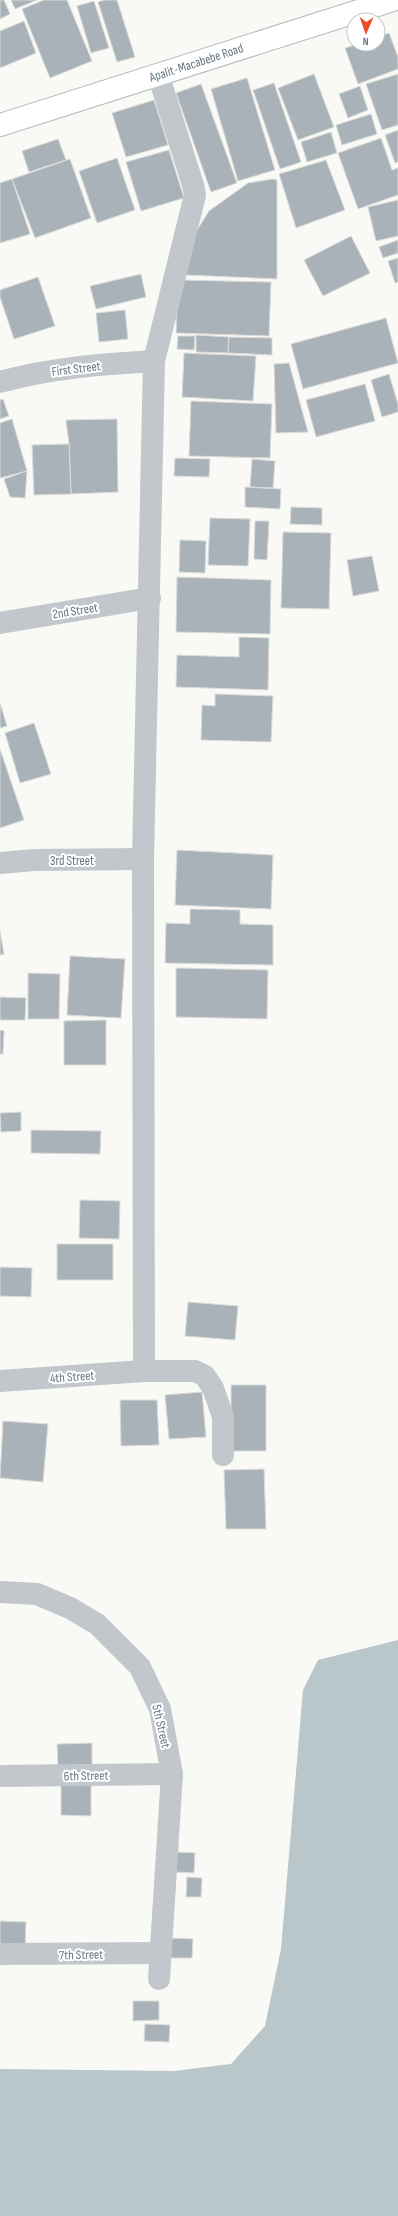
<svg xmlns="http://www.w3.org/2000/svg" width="398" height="2216" viewBox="0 0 398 2216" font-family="'Sofia Sans Condensed',sans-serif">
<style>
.water{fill:#b9c6ca}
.building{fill:#a9b2b9;stroke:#dbdbd9}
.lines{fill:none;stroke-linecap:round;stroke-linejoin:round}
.secondary-casing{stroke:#b4bbc0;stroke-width:24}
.minor{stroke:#c2c7cb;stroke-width:22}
.secondary{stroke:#fff;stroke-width:22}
.labels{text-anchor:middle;stroke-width:4;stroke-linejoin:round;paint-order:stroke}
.street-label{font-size:13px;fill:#637683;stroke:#fff}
</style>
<rect width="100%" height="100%" fill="#f9f9f6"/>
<!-- water -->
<path class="water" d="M398,1640V2216H0V2069L174,2071L231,2064L265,2026L281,1949L303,1690L318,1660Z"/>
<!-- building -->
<g class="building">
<path d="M0,0H4L10,14L0,19Z"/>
<path d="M11,0H37L15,9Z"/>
<path d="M44,0H67L92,61L50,78L22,9Z"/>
<path d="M104,0H117L135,57L117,62L98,2Z"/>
<path d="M94,1L109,48L91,53L77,6Z"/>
<path d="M24,21L36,53L0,68V31Z"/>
<path d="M389,33L398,57V69L358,84L345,48L358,44H378V37Z"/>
<path d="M314,74L334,127L298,140L278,88Z"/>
<path d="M398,74V125L382,130L366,84Z"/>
<path d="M247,78L275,170L238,181L211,89Z"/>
<path d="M274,83L301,162L280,169L253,90Z"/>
<path d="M201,84L237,183L211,192L176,93Z"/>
<path d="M360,86L368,110L348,118L339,94Z"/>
<path d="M154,100L168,145L126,157L112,113Z"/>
<path d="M371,114L377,134L342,145L336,125Z"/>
<path d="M398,130V162L395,163L385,135Z"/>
<path d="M331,132L337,153L307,162L301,142Z"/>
<path d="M381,138L392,170L398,168V195L358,209L338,153Z"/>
<path d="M58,139L66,160L29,172L22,151Z"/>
<path d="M169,150L184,198L141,211L126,162Z"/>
<path d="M117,158L135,210L97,223L79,171Z"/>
<path d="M70,159L91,218L35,238L12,179Z"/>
<path d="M326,160L345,210L296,228L279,174Z"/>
<path d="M12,179L30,234L0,243V183Z"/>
<path d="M273,179L277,180V279L186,275L194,235L209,211L248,183Z"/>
<path d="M398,200V236L376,241L368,207Z"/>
<path d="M351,236L370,273L323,296L304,260Z"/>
<path d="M398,240V253L383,258L379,247Z"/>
<path d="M398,258V282L395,283L388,261Z"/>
<path d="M141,274L146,297L96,309L90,286Z"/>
<path d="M38,277L55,326L14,339L0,297V290Z"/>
<path d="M178,280L271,282L269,336L176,333Z"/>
<path d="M125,310L128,339L99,342L96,313Z"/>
<path d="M386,318L398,363L303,389L291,344Z"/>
<path d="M196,335L229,337L228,353L196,352Z"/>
<path d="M178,336H195L194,350L177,349Z"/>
<path d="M229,337L272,338V355L228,353Z"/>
<path d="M184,353L256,356L253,401L182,397Z"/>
<path d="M289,363L308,432L276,433L274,364Z"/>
<path d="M389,374L398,404V412L382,417L371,380Z"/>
<path d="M365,384L375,421L316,437L306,400Z"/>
<path d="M3,399L9,416L0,419V400Z"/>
<path d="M191,401L272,404L270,458L189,456Z"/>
<path d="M12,419L27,471L0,478V423Z"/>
<path d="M117,419L118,492L71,494L69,444L66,420Z"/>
<path d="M69,444L71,494L34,495L32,445Z"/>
<path d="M175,458L210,459L209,477L174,476Z"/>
<path d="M252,459L275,461L273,488L250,487Z"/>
<path d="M27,471L25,498L10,497L4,479Z"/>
<path d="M245,487L281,489L280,509L245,507Z"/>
<path d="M291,507L322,508V525L290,524Z"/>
<path d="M210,518L250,519L248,566L208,565Z"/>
<path d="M255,521H269L267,560L254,559Z"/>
<path d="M283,532L331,533L329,609L281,608Z"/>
<path d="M180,540L206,541L205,573L179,572Z"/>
<path d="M372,556L379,591L353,596L347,560Z"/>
<path d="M177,577L271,580L270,634L176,632Z"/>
<path d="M239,637L269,638L268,690L176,687L177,655L239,657Z"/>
<path d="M215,694L273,696L271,742L201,740L202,705L215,706Z"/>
<path d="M0,703L7,726L0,728Z"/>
<path d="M34,723L51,774L20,783L5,733Z"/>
<path d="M0,749L24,820L0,828Z"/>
<path d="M177,850L273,855L271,909L175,905Z"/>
<path d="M190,909L240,910V924L273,925V965L165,963L166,923L190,924Z"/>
<path d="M0,931L4,954L0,955Z"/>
<path d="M70,956L125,959L121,1018L67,1015Z"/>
<path d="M176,968L268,970L267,1019L176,1017Z"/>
<path d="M28,973L60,974L59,1019H28Z"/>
<path d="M0,997L26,998L25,1020H0Z"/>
<path d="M106,1020V1065H64V1021Z"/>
<path d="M0,1030L4,1031L3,1054H0Z"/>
<path d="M21,1112V1131L1,1132L0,1113Z"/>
<path d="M31,1130L101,1131L100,1154L31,1153Z"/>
<path d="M80,1200L120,1201L119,1239L79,1238Z"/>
<rect x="57" y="1244" width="56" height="36"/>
<path d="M0,1267L32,1268L31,1297L0,1296Z"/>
<path d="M188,1302L238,1306L235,1340L185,1336Z"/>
<rect x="231" y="1385" width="35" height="66"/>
<path d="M202,1392L206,1437L169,1439L165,1395Z"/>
<path d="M120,1400H157L159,1445L121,1446Z"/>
<path d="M3,1421L48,1424L43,1482L0,1478Z"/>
<path d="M264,1469L266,1529H226L224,1470Z"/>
<path d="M92,1743V1767L58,1768L57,1744Z"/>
<path d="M61,1780H91V1816L61,1815Z"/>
<path d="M176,1852L195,1853L194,1873L175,1872Z"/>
<path d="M187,1877L202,1878L201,1897H186Z"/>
<path d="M0,1921L26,1922L25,1950L0,1949Z"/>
<path d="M170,1938L193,1939L192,1958H169Z"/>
<path d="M133,2001H159V2020L133,2021Z"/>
<path d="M145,2024L170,2025L169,2042L144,2041Z"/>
</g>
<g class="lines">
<defs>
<path id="secondary" d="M0,125L393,0"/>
</defs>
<!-- secondary casing -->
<use href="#secondary" class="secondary-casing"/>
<!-- minor -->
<g class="minor">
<path d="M0,382C51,368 102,364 154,361"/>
<path d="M0,623L150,598"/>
<path d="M0,863L34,860L143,859"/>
<path d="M144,1371L143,859L154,361L195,195L193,185L158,74"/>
<path d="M0,1381L144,1371H195L205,1376L213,1388L223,1417V1455"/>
<path d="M0,1592L37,1594L70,1608L97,1624L140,1667L160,1709L172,1774L159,1979"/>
<path d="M0,1776L172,1774"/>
<path d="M0,1954L161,1953"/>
</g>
<!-- secondary -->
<use href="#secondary" class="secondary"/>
</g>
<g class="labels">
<!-- street labels -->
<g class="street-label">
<text transform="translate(196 62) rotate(-18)" y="5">Apalit-Macabebe Road</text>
<text transform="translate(76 368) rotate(-7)" y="5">First Street</text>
<text transform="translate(75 610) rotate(-9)" y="5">2nd Street</text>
<text x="72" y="865">3rd Street</text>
<text transform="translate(72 1376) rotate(-4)" y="5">4th Street</text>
<text transform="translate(162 1726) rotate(77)" y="5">5th Street</text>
<text transform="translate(86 1775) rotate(-1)" y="5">6th Street</text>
<text transform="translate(81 1954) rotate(-1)" y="5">7th Street</text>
</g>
</g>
<!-- north arrow -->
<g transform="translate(366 32) rotate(182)"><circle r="19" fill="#ffffff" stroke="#c1c8cd"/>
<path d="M0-3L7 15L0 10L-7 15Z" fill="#ea4e26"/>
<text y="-6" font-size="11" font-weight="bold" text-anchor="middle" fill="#637683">N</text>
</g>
</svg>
